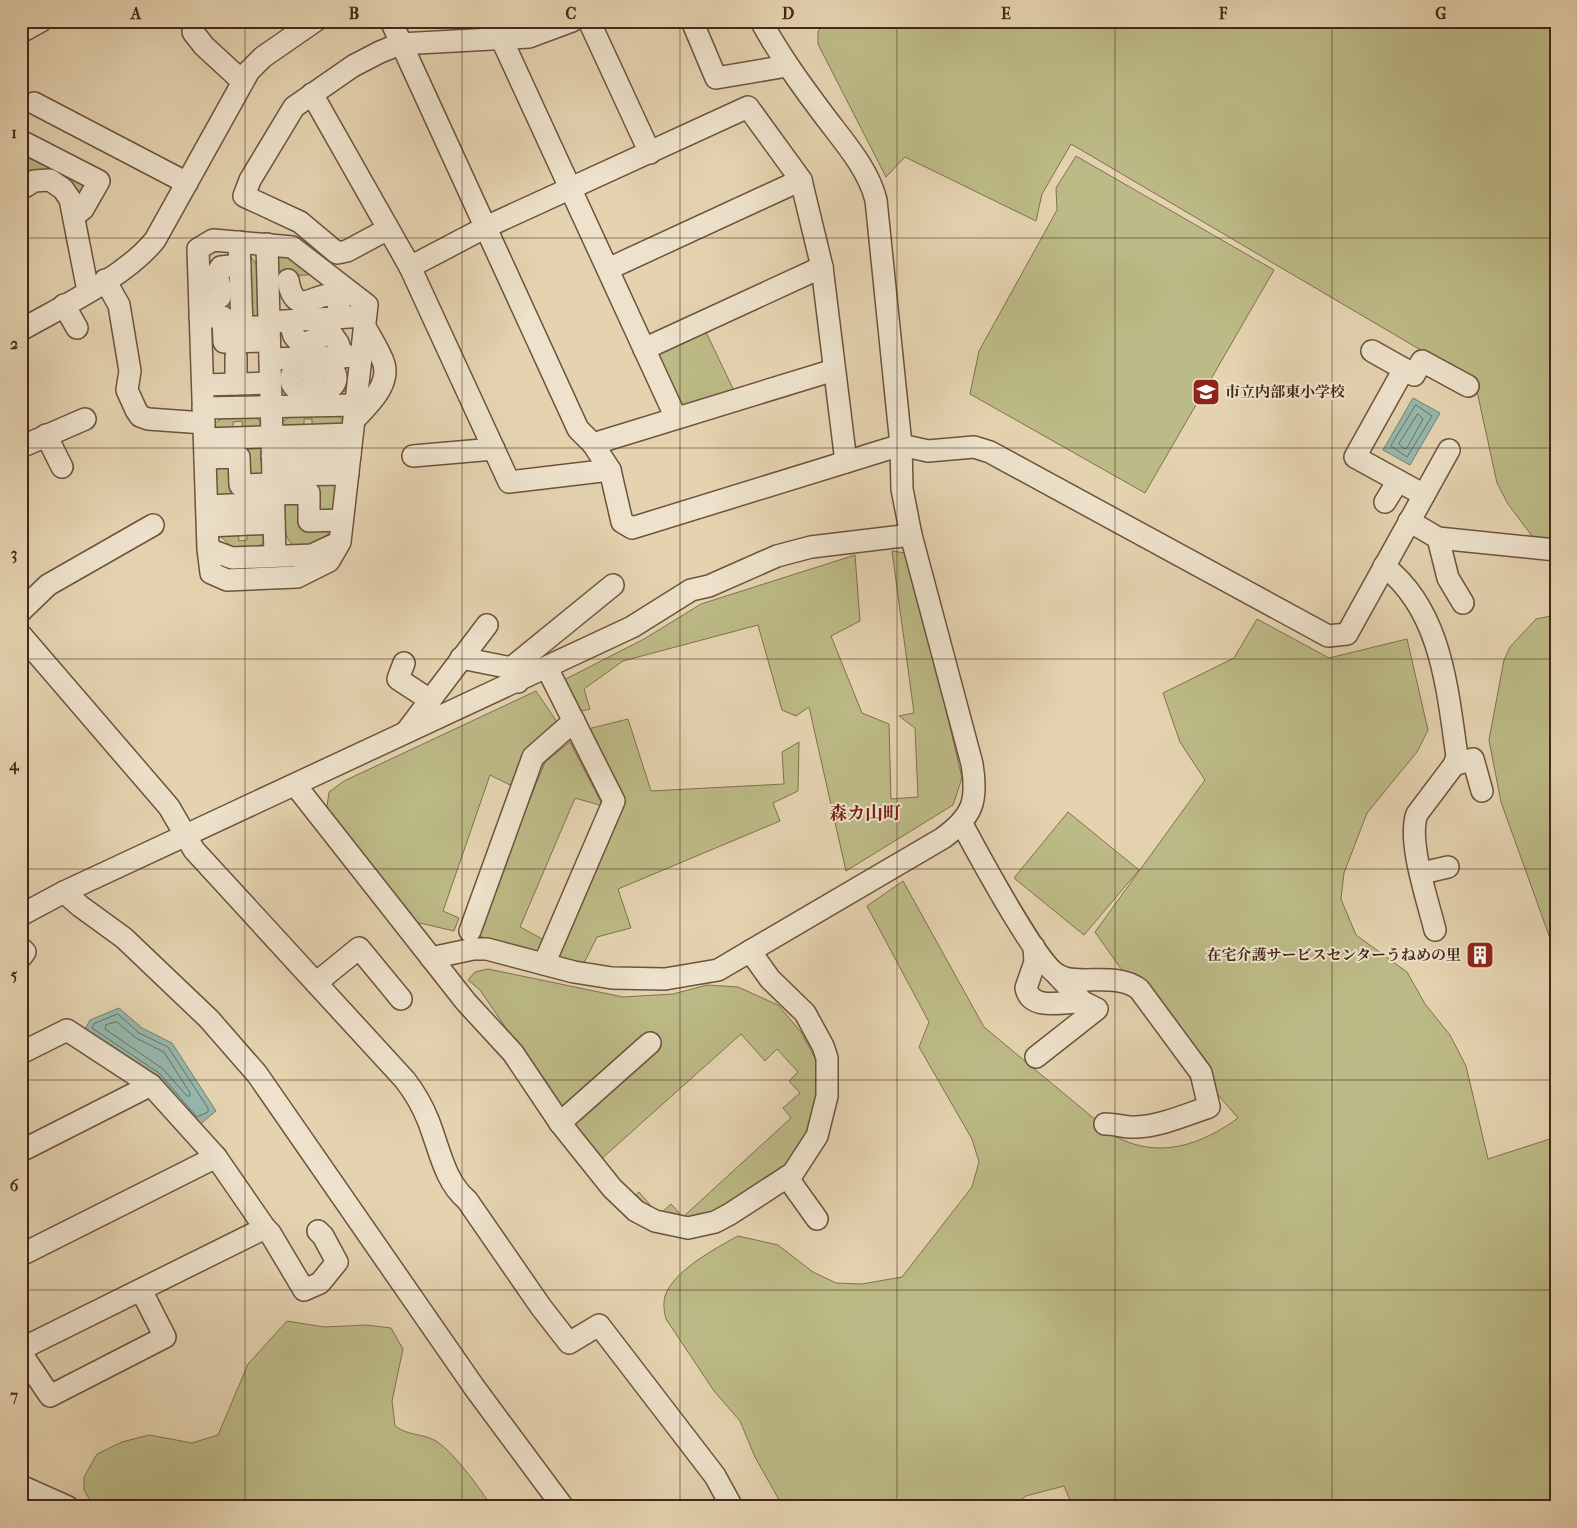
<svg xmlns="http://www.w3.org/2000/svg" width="1577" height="1528" viewBox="0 0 1577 1528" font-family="'IM FELL French Canon','Noto Serif JP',serif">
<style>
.green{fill:#bcba86;stroke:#80714e}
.water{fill:#96b7ac;stroke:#767e70}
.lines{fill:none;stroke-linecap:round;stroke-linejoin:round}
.shore{stroke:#6e7062;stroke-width:1}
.minor-casing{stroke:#6d533d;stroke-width:24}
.minor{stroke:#eee2cc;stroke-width:21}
.grid{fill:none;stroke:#452817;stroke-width:1;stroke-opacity:0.55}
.labels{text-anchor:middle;stroke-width:4;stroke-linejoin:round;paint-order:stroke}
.poi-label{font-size:15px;font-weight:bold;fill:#452817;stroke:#eee2cc;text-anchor:start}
.quarter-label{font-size:18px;font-weight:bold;fill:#7a1f14;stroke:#eee2cc}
.neatline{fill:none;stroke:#452817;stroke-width:2}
.grid-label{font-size:16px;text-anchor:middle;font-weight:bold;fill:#452817}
</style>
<rect width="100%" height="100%" fill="#e5d3b0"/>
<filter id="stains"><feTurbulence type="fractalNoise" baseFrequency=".004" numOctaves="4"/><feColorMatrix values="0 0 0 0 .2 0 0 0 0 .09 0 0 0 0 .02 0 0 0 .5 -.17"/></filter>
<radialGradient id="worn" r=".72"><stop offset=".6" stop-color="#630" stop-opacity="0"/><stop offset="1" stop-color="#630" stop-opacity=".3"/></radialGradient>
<!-- green -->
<g class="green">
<path d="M828,21H1556V553L1532,536L1508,504L1497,483L1475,382L1071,144L1042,194L1036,221L905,157L886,177L818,44V31Z"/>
<path d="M1076,156L1274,270L1145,493L970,394L979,351L1057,210L1056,188Z"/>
<path d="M21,157L42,158L81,177L85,186L80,191L74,193L21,183Z"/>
<path d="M249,254L257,265L259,323L251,322Z"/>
<path d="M283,254L308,272V275L278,276L274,260Z"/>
<path d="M705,330L735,393L686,407L676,402L657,360L660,350Z"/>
<path d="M338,379H348L346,391L337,394L290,395C285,393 282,387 282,381H289C295,394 302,393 314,387L318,391C330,392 333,388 338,379Z"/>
<path d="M294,413L338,415L344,422L343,427L312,431V419H304V430L285,433L281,423Z"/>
<path d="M252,415L263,423V429L243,434L242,421L233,422V435L212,428C221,413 237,415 252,415Z"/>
<path d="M262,441L264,480L244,481L215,443Z"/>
<path d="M214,463H235L261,490L218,500L214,494Z"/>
<path d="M337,478L334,516L314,517L287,479Z"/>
<path d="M285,497H304L331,529C323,544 309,545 294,546C280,535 285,514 285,497Z"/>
<path d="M247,528H266L264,543L256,547L233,548L217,533L238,529L239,541L247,540Z"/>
<path d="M892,551L906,553L922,607L962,778L953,805L846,871L809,707L796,716L782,710L758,625L623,661L584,689L590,709L574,713L560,682L644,639L701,604L855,555L860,621L831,636L862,713L889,724L891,799L918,797L915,728L899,716L914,713Z"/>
<path d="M1556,615V955L1501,802L1489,740L1504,660L1510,647L1536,619Z"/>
<path d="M1257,619L1329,658L1407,639L1428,730L1417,752L1367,813L1344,873L1341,899L1356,935L1407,972L1425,1004L1450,1035L1466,1066L1488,1159L1556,1137V1507H1073L1064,1486L1026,1496L1010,1507H783L755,1457L740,1421L714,1391L666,1319C664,1311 663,1304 665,1296C673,1271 716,1248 738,1236L778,1245L813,1272L836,1283L862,1284L902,1277L972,1187L979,1162L972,1139L919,1047L929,1022L867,906L903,881L984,1027L1115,1136C1158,1160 1201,1145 1238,1118L1172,1041L1095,932L1205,780L1180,742L1163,693L1234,658Z"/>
<path d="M536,691L559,725L514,787L490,775L443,911L459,918L454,931L411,921L326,814L329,792L344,781Z"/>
<path d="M628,719L651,791L784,784L782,752L799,742L798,791L773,803L780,821L618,889L631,928L597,937L583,965L553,959L623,806L584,730Z"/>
<path d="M570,742L603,806L575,798L520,927L546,941L540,953L475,935L545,762Z"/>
<path d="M1068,812L1139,870L1084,935L1014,878Z"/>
<path d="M488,969L623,997L673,994L707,985L738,987L778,1005L801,1032L816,1060V1111L806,1139L794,1162L781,1175L717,1214L681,1224L663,1220L638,1209L631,1199L639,1192L659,1215L671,1204L683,1217L791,1118L783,1108L800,1093L789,1081L798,1072L777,1049L765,1061L741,1034L599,1161L571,1128L659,1049L646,1035L562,1110L480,990L468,980L475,972Z"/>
<path d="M287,1321L324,1327L366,1325L391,1328L403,1349L392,1401L395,1426C409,1436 420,1433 434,1440C450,1447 482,1491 492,1507H94L84,1490V1477L97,1454L122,1442L149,1435L192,1443L218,1435L248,1364Z"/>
</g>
<!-- water -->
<g class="water">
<path d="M1413,398L1440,413L1410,465L1383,450Z"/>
<path d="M119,1008L142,1028L172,1043L216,1111L198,1126L85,1029L90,1020Z"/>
</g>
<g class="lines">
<!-- shore -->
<g class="shore">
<path d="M1416,405L1432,416L1407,457L1391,446Z"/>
<path d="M1418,414L1423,419L1407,448L1404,449L1399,444Z"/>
<path d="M118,1014L139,1033L168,1047L208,1108V1112L197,1117L159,1073L92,1028L94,1024Z"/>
<path d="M117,1022L136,1038L164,1052L190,1093V1096H187L163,1069L105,1029L106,1025Z"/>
</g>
<defs>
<g id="minor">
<path d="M391,21L578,429L593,444L610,470L622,522L632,528L901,445L928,451L974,447L990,452L1328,636L1347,634L1449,450"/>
<path d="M589,21L650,153"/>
<path d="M692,21L716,78L787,66"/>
<path d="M21,32L41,21"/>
<path d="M193,32L204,46L242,81"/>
<path d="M502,40L676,418"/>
<path d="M312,94L410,267L509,482L610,470"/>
<path d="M34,103L187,183"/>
<path d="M21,146L25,143L99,181L83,209L74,216"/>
<path d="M21,189L34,181L50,180L63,189L70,199L88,291"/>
<path d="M388,229L347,251L337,253L300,222L244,196L250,180L294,107L353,66L380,52L400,44L529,37L572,21"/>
<path d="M239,242L242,327H269"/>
<path d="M267,244L275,556"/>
<path d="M410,267L486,227L748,107L801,180L822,267L846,462"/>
<path d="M608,269L801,180"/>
<path d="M105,280L119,305L130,371L127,390L136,410L140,416L148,419L204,423"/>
<path d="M288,280C297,334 335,263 341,317"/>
<path d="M64,305L77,328"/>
<path d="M200,305L212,302L220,297L221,292L217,273L221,267L240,265"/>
<path d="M200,317H223L224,342L267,341"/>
<path d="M289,321L294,336L300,343H305L331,333L338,343L343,357"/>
<path d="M269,322L365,316"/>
<path d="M21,330C63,306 125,277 155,240L249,71L263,57L315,21"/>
<path d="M644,349L822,267"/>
<path d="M1372,351L1404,369L1355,457L1424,495"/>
<path d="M236,356V384"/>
<path d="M270,359L361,356"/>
<circle cx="325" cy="378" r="11"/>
<circle cx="302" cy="379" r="11"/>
<path d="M1404,369L1414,375L1422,361L1468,386"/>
<path d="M203,385L270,383"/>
<path d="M203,408L355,405"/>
<path d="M354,420C367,406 390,386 384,364C380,351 370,337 364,325"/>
<path d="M46,435L62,467"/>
<path d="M205,439L352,434"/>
<path d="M21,443L23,446L85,419"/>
<path d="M593,444L834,370"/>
<path d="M272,456L350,455"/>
<path d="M413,456L494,449"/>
<path d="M205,458L239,457L240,485L273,484"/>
<path d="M273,475L348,474"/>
<path d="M273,494L309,493V521L342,520"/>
<path d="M1385,502L1398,481"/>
<path d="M207,506L273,503"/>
<path d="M1409,521L1438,538L1556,550"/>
<path d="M208,526L274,523"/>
<path d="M1438,538L1448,578L1463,603"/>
<path d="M208,549L232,558L312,555L340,542L367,305L292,247L213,240L198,249L208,549L211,573L227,580L297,577L329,561L340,542"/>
<path d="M1384,566C1442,611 1447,689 1457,756L1454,765L1417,814C1407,841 1428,901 1435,930"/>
<path d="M21,611L48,585L153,525"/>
<path d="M21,635L169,807L194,850L405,1080C415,1093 422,1105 428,1120C439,1147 444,1181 467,1200L541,1307L569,1343L599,1325L715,1476L732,1507"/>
<path d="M461,658L511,668"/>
<path d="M404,663L398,679L430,700"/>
<path d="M518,682L511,668L613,585"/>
<path d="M406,732L487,625"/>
<path d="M1454,765L1473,759L1482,791"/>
<path d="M296,786L466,1002L513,1053L560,1123L612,1188L636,1211L655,1221L688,1228L715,1222L730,1214L793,1173L817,1136L827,1096V1058L823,1046L805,1013L770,979L750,951"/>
<path d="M962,824C976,850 1037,964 1058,975C1078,987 1115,971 1139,989L1201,1073L1209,1107C1185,1115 1161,1126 1136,1127C1126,1128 1116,1124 1105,1124"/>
<path d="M1422,873L1448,867"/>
<path d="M64,892L80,906L124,938L209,1019L257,1074L474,1387L563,1507"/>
<path d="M21,915L64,892L632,627L691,590L709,586L777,556L811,547L911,535"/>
<path d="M470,931L533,757L574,721"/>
<path d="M1034,947L1035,962L1026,988C1031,1012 1065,1001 1083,1002"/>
<path d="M21,948L25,952L21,957"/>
<path d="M431,958L473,949H487L574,972L612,978L665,979L718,970L943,838C973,816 978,801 972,764L911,535L902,489L901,445L876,200C868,169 845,143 826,118C802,86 780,56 761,21"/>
<path d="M544,964L614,801L547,668"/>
<path d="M316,983L359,948L401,999"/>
<path d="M21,1053L67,1030L151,1085L216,1157L265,1228L21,1349"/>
<path d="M1036,1057L1097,1009L1083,1002L1058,976"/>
<path d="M560,1123L650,1043"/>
<path d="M21,1151L151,1085"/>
<path d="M787,1177L817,1219"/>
<path d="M265,1228L270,1233L304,1290L320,1283L337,1262L323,1236L318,1231"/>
<path d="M21,1255L216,1157"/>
<path d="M21,1353L50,1396L165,1337L141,1290"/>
<path d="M21,1486L68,1507"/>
</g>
</defs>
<!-- minor casing -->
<use href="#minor" class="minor-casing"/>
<!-- minor -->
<use href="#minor" class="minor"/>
</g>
<!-- grid -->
<path class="grid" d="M245,21V1507M462,21V1507M680,21V1507M897,21V1507M1115,21V1507M1332,21V1507M21,238H1556M21,448H1556M21,659H1556M21,869H1556M21,1080H1556M21,1290H1556"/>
<!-- icons -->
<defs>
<symbol id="school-square" viewBox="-11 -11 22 22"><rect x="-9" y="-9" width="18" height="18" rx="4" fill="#8f2418" stroke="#eee2cc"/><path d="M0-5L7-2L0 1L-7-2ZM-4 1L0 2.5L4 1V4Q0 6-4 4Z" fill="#fff"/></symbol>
<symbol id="building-square" viewBox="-11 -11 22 22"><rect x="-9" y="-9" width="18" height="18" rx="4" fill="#8f2418" stroke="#eee2cc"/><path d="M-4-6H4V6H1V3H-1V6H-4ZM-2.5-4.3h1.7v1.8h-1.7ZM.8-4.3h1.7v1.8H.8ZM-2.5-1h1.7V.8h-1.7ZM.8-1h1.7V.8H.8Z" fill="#fff"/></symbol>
</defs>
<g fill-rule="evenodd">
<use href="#school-square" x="1190" y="376" width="32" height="32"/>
<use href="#building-square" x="1464" y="939" width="32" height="32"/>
</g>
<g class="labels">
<!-- poi labels -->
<g class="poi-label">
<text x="1225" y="397">市立内部東小学校</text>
<text x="1461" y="960" text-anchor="end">在宅介護サービスセンターうねめの里</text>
</g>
<!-- quarter labels -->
<g class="quarter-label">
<text x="865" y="819">森カ山町</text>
</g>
</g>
<!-- margin -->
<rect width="1577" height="1528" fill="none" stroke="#e5d3b0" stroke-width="55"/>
<rect x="28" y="28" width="1522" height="1472" class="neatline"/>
<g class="grid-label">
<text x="136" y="19">A</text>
<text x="354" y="19">B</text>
<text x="571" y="19">C</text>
<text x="788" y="19">D</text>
<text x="1006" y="19">E</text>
<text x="1223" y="19">F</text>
<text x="1441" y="19">G</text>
<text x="14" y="138">1</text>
<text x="14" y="349">2</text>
<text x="14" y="559">3</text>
<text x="14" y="770">4</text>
<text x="14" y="980">5</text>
<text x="14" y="1191">6</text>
<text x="14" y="1401">7</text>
</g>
<rect width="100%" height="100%" filter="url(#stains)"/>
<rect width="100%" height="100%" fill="url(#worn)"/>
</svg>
